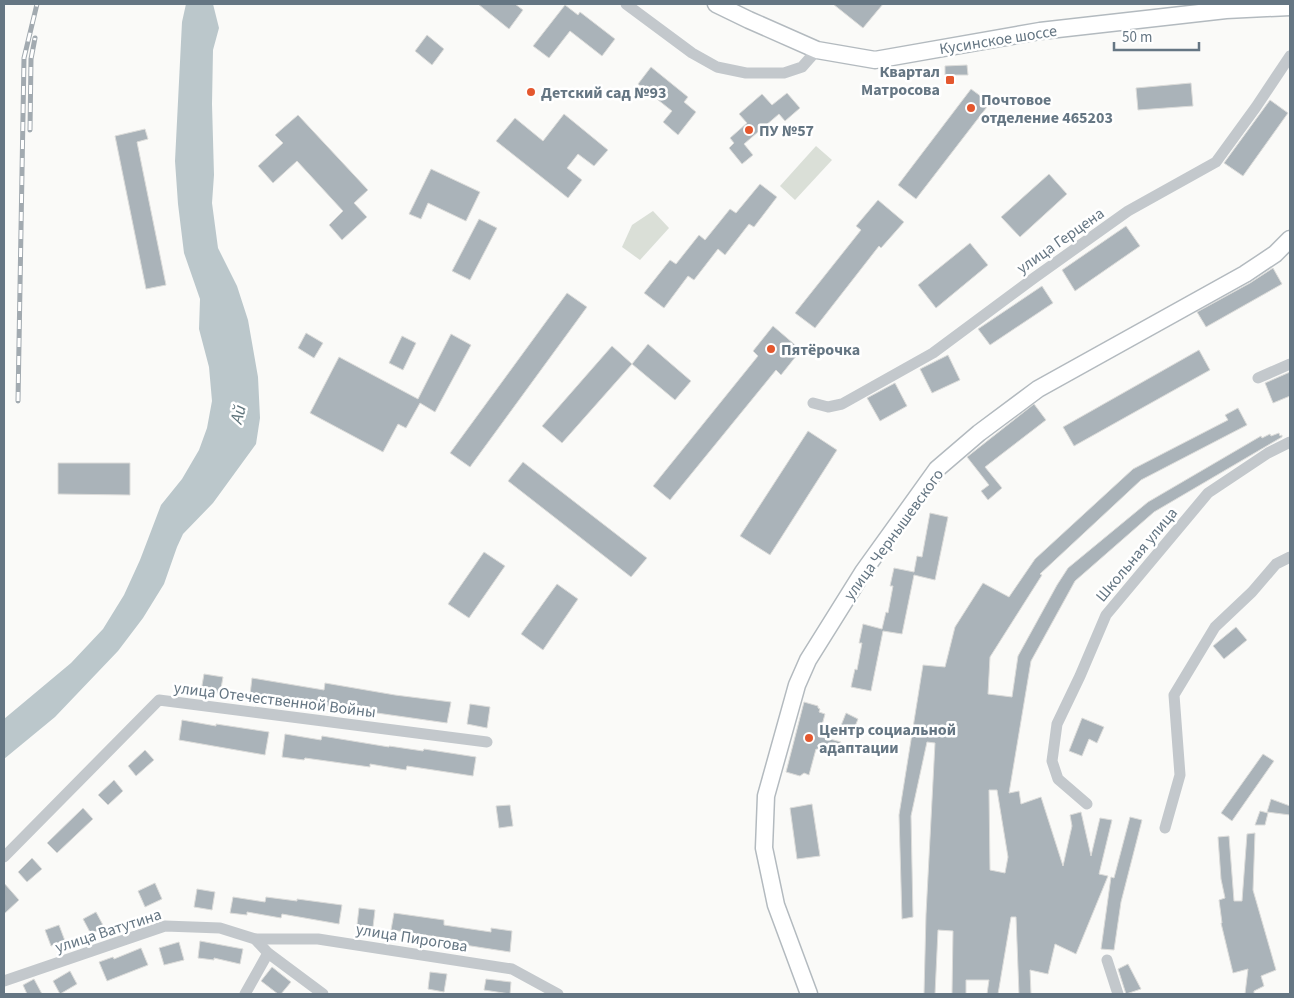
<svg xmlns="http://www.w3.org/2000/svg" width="1294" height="998" viewBox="0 0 1294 998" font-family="'Source Sans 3',sans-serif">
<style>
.green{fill:#dadfd7}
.water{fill:#bbc7cb}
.building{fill:#aab3b9;stroke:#dcdcda;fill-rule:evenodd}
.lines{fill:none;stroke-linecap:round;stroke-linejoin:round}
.secondary-casing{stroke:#b3babf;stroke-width:19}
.minor{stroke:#c3c8cc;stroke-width:11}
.secondary{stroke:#fff;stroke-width:16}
.rail-casing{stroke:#a2aab0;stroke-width:5}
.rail{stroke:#fff;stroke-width:3;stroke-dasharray:9;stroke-linecap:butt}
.poi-dot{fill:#e4572e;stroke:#fff;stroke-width:2}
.labels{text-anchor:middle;stroke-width:5;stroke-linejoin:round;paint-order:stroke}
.street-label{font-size:16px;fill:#657683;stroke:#fff}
.poi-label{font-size:16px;font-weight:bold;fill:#657683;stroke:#fff;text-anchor:start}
.water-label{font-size:18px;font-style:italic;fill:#60757c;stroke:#fff}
</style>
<rect width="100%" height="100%" fill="#fafaf8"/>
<!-- green -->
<g class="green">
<path d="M816,146L832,160L795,200L780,186Z"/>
<path d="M653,211L669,228L640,260L622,247L632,225Z"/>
</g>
<!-- water -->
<path class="water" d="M186,4H213L219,28L213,50L212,104L214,175L212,203L218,248L237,286L248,320L258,377L260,418L256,444L213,503L183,534L177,547L164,584L143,618L118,651L55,717L4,759V719L71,663L103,629L124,595L140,560L161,505L182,479L199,450L207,428L212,401L209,367L199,329L200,299L184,253L178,204L175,161L182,22Z"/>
<!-- building -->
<g class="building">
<path d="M478,4H515L523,10L509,29Z"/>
<path d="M833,4H883L863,28Z"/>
<path d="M565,5L578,15L580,12L615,39L602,56L570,31L549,58L533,46Z"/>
<path d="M427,35L444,49L432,65L415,51Z"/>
<path d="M967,65L968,75H945V66Z"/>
<path d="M651,67L688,97L684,102L696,112L678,135L663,122L672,111L638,84Z"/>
<path d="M1191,83L1193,106L1138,110L1136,88Z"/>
<path d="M971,89L990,103L916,199L898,185Z"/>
<path d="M787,93L800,108L785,121L779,114L744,144L753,155L742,164L729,148L734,143L730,138L747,123L739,114L762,94L772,105Z"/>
<path d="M1270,100L1288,113L1243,176L1224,163Z"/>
<path d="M564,114L608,150L594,166L578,154L567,168L582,180L568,198L496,141L515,118L543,141Z"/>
<path d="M298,115L368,190L354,203L367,217L342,240L329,225L343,211L297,161L273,183L258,166L283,143L275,135Z"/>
<path d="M145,129L148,139L137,142L166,285L146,289L115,136Z"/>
<path d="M431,169L480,192L466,221L428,203L421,219L409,214Z"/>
<path d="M1049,174L1067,194L1020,237L1001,217Z"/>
<path d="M760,184L777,197L754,227L749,224L725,255L718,249L694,280L688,276L664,308L644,293L670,260L676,264L699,235L705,240L730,209L736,213Z"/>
<path d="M878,200L904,222L881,248L879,246L815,328L795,313L861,230L856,226Z"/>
<path d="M479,219L497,228L470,280L452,271Z"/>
<path d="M1126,226L1140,246L1075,291L1062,270Z"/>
<path d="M970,243L988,265L936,308L918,285Z"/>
<path d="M1273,268L1282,284L1206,327L1197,312L1250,283Z"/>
<path d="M1042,286L1053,303L990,345L978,329Z"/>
<path d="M567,293L587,307L470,467L450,453Z"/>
<path d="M773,326L801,350L781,375L776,370L670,500L653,486L758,356L753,351Z"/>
<path d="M306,333L323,343L314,358L298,348Z"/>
<path d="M451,334L471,345L435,412L420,403L406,428L398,424L383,452L310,413L339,357L418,399Z"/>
<path d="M402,336L416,343L403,370L389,363Z"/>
<path d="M648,344L691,381L675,400L632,364Z"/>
<path d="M612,346L632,364L562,443L542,426Z"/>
<path d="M1199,350L1210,370L1074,446L1063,427Z"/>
<path d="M948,355L960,380L932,393L920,369Z"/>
<path d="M1290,372V396L1273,403L1265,383Z"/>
<path d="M895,383L907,406L880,421L867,398Z"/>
<path d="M1034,404L1046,420L985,467L1002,488L988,500L981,491L989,485L967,457Z"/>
<path d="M1238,408L1247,425L1141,480L1040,574L1042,575L990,657L988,694L1012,697L1018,656L1057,585L1068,568L1148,502L1261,436L1262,438L1270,434L1271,436L1279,433L1280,436L1282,435V437L1154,512L1075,581L1031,661L1009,793L1019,791L1021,804L1041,797L1063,866L1072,826L1070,815L1081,812L1091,856L1100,818L1112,820L1099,874L1108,876L1076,954L1055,944L1048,974L1030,970L1031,994H1019L1016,917H1011L998,994H987L989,980H966V994H952L953,931L938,930L935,994H924L926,914L935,743L927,742L911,816L913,917L902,919L899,815L923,665L945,667L955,627L983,583L1009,597L1035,559L1133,469L1228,420L1225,415ZM989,790H997L1008,857L1005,873L990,870Z"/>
<path d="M808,431L837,450L770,555L740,536Z"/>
<path d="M523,462L647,558L631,577L508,481Z"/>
<path d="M58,463H130V495L58,494Z"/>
<path d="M930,513L948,517L935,580L914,575L902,634L883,631L871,691L851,687L855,669L857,670L862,643H859L863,624L882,629L886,612L888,613L893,586H890L894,568L914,572L917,556L922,557Z"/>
<path d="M484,552L505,566L469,618L448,604Z"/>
<path d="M557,584L578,599L543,650L521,634Z"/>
<path d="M1236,627L1247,640L1224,659L1213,646Z"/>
<path d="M204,674L223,677L220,694L201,691Z"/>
<path d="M252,678L324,690L325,683L395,695L451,702L447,723L250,695Z"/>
<path d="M804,702L818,706V708L820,709L819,712L825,714L819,736L841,742L838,755L816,749L809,775L804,773L800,776L786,772Z"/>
<path d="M470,704L490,707L487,728L467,724Z"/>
<path d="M846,713L858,719L852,734L840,728Z"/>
<path d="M1082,718L1104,727L1097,743L1089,739L1082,756L1069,751Z"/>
<path d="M182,720L216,726V724L269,732L265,755L179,740Z"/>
<path d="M285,734L321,740L322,736L389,747V746L423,751L424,749L476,757L473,776L407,766L406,770L370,764V767L305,758L304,760L282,757Z"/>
<path d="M145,750L154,760L136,776L128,766Z"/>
<path d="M1263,754L1274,761L1232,821L1221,813Z"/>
<path d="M114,780L123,791L108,805L98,795Z"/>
<path d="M1271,799L1290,806V815L1267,812Z"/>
<path d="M812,804L820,856L797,859L790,808Z"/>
<path d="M510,805L513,826L499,828L496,806Z"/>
<path d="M83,808L93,819L57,853L47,843Z"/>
<path d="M1260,811L1268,813L1265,825H1255Z"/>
<path d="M1130,817L1142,820L1121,902L1114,950L1101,949L1111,877L1114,878Z"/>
<path d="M1255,833L1253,890L1276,970L1261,976L1264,986L1254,991V994H1245L1248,969L1233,973L1221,923H1222L1219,900L1225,898L1221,879L1218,837L1229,836L1234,901H1242L1247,834Z"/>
<path d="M32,858L42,869L27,882L18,872Z"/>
<path d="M4,883L19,900L4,914Z"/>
<path d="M155,883L162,899L145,907L138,891Z"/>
<path d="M197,889L215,892L212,910L194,907Z"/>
<path d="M233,897L265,902L266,897L297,901V899L342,905L339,924L282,914L281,918L247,912V915L230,913Z"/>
<path d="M359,908L375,910L373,927L357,925Z"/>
<path d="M96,912L104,927L91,934L83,919Z"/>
<path d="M394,913L444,920V925L491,932V928L512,931L510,952L458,944V940L391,930Z"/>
<path d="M59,925L65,941L51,946L45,930Z"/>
<path d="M200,941L243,949L240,964L214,958V960L198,958Z"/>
<path d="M179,942L184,960L164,965L159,948Z"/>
<path d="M141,948L148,965L107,981L99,962L113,957L114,959Z"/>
<path d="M1128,964L1141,989L1126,994L1118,969Z"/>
<path d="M272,967L291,982L281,994H278L261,981Z"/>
<path d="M70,971L77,984L60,994L53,981Z"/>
<path d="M430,972L447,974L444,992L428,989Z"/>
<path d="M34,979L42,994H27L23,985Z"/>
<path d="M486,979L511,982L510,994L484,990Z"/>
</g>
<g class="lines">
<defs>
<g id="secondary">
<path d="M716,4L749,20L817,50L875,60L1040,31L1226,10L1290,7"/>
<path d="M809,994L776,905L764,848L766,796L797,685L808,660L863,572L937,469L979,433L1038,389L1245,274L1275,254L1290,239"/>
</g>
</defs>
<!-- secondary casing -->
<use href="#secondary" class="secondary-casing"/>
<!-- minor -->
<g class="minor">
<path d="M626,4L692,53L717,67L746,73H784L802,67L817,50"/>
<path d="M1258,378L1290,364"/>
<path d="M813,403L828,407L842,404L933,353L1034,278L1128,211L1216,162L1256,107L1290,56"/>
<path d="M1087,804L1058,779L1052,761L1057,724L1080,676L1106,615L1208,493L1268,453L1290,442"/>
<path d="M1165,828L1180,775L1174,695L1215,627L1252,592L1276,564L1290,557"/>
<path d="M4,857L159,700L487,742"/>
<path d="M255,939H318L512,969L558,994"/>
<path d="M1107,960L1118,994"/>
<path d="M4,981L165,926L220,928L255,939L268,953L323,994"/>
<path d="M245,994L268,953"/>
</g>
<!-- secondary -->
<use href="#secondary" class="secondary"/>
<defs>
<g id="rail">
<path d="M30,130L31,59L35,38"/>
<path d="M18,401L24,58L37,4"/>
</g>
</defs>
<!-- rail casing -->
<use href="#rail" class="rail-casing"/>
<!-- rail -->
<use href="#rail" class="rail"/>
</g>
<!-- markers -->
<g class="poi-dot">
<rect x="945" y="75" width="10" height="10" rx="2.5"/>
<circle cx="531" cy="92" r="5"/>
<circle cx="971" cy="108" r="5"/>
<circle cx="749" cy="130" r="5"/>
<circle cx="771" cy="349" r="5"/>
<circle cx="809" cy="738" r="5"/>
</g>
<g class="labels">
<!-- street labels -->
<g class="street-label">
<text transform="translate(998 39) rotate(-9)" y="6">Кусинское шоссе</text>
<text transform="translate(1060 240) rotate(-35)" y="6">улица Герцена</text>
<text transform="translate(893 534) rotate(-54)" y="6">улица Чернышевского</text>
<text transform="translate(1136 554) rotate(-50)" y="6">Школьная улица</text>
<text transform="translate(275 699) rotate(7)" y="6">улица Отечественной Войны</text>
<text transform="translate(108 930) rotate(-18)" y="6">улица Ватутина</text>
<text transform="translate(412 937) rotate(9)" y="6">улица Пирогова</text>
</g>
<!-- poi labels -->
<g class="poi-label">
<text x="940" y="77" text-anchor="end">Квартал<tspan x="940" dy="18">Матросова</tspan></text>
<text x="541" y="98">Детский сад №93</text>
<text x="981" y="105">Почтовое<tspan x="981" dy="18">отделение 465203</tspan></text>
<text x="759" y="136">ПУ №57</text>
<text x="781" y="355">Пятёрочка</text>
<text x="819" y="735">Центр социальной<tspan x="819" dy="18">адаптации</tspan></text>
</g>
<!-- water labels -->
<g class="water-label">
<text transform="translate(238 414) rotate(-76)" y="6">Ай</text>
</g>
</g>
<!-- border -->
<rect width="1294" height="998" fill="none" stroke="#657683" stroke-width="10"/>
<!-- scale -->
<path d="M1114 42v8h85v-8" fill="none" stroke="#657683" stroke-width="2.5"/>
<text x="1122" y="42" font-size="15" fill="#657683" stroke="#ffffff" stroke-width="4" paint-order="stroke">50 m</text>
</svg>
